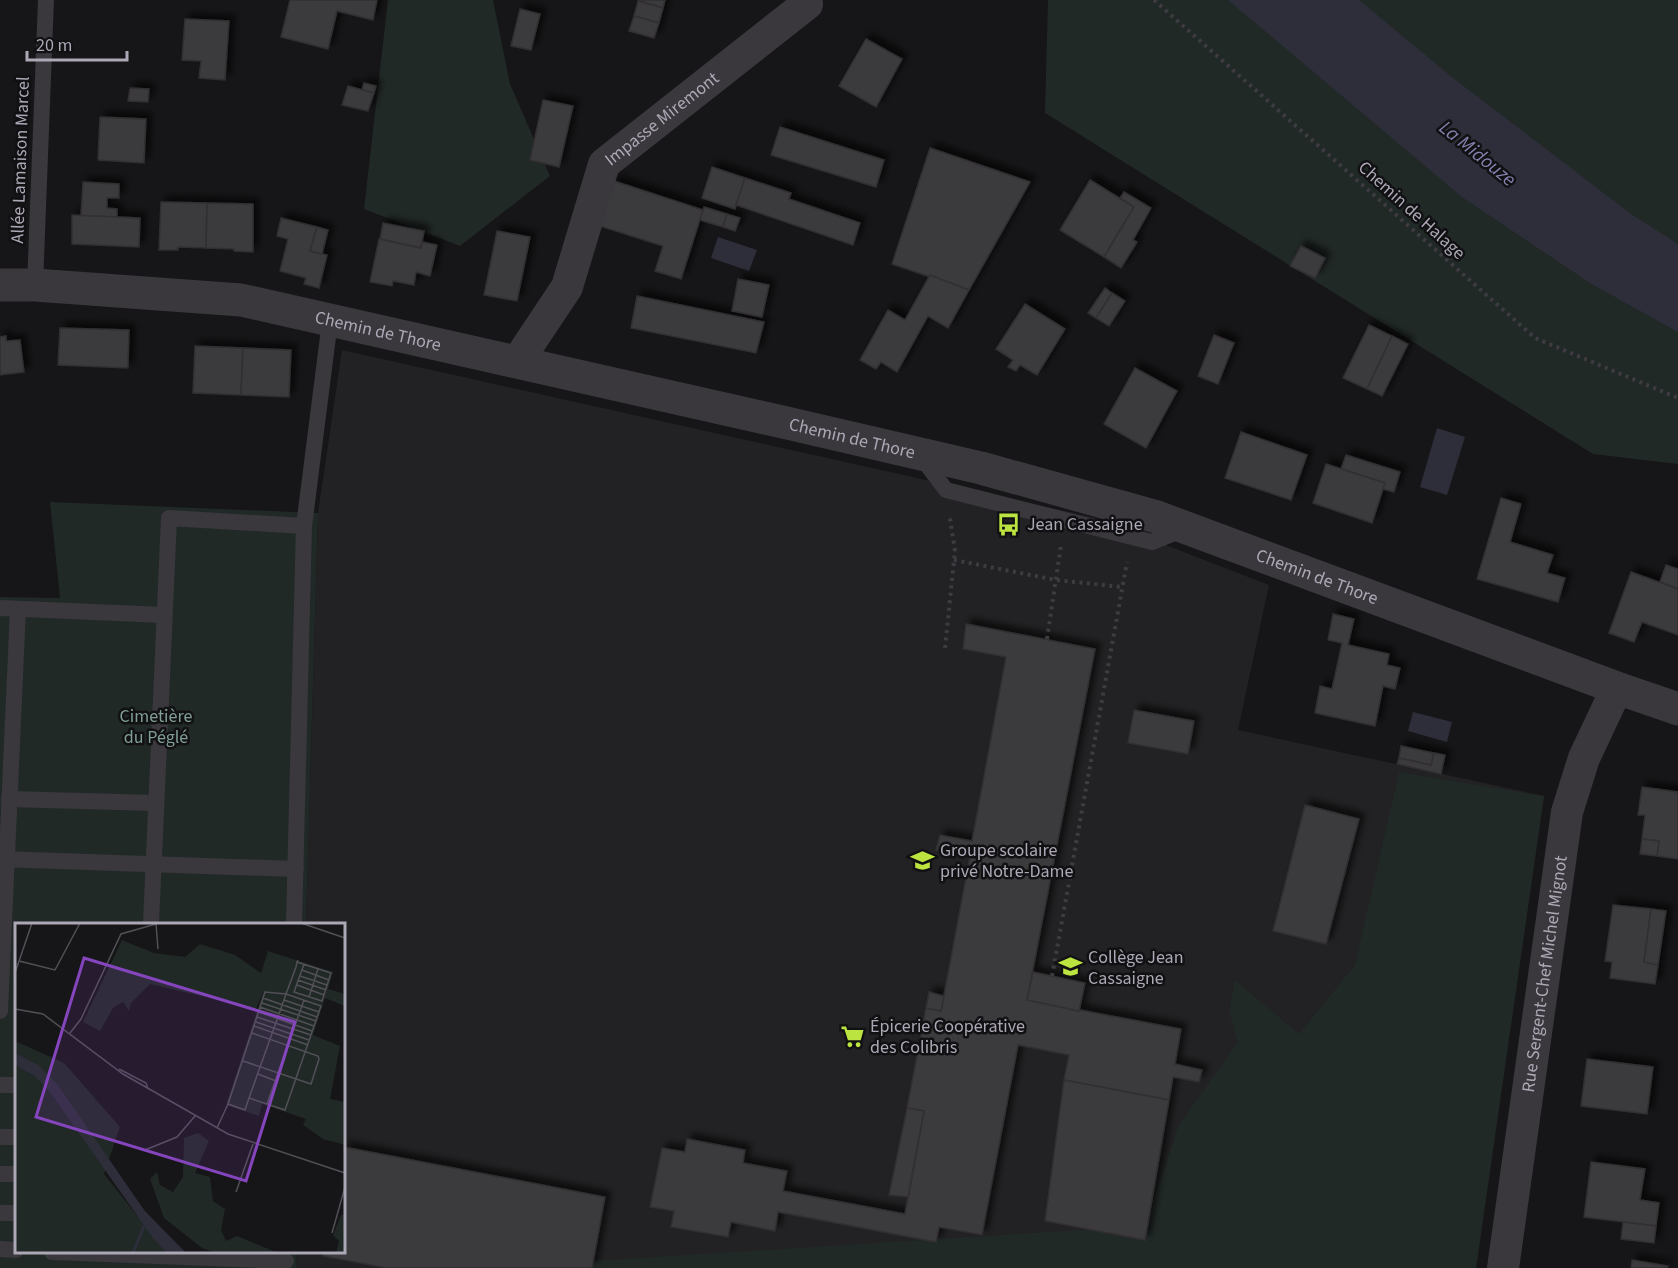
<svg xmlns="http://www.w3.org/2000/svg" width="1678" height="1268" viewBox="0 0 1678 1268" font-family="'Source Sans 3',sans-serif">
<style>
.built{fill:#222123}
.green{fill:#212927}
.water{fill:#2e2e3b}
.building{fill:#3b3a3e;stroke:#312f32;stroke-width:1.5;filter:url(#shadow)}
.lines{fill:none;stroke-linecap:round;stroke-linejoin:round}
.path{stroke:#3e3c42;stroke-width:4;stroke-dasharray:3 4.5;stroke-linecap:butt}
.service{stroke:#3a383d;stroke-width:16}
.minor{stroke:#3a383d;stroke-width:32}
.tertiary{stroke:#3a383d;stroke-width:33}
.labels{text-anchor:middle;stroke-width:5;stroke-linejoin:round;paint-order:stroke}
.street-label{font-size:18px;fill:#aca8b6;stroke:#111012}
.poi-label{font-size:18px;fill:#aca8b6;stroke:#111012;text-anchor:start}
.park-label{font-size:18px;fill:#809f94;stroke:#111012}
.water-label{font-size:20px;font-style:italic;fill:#8381ae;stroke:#111012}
.inset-river{fill:none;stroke:#2e2e3b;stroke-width:3}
.inset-road{fill:none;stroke:#525057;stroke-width:1.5}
.view{fill:#8545bd;fill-opacity:0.15;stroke:#8545bd;stroke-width:3}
.inset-edge{fill:none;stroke:#aca8b6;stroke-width:3}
</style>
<defs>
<filter id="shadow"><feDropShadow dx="5.5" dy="-5.5" stdDeviation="3" flood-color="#0009"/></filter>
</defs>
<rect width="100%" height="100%" fill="#161517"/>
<!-- built -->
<path class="built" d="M342,350L1096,518L1269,585L1238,730L1544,796L1476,1268H296L297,1252H344V924H306L318,513Z"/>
<!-- green -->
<g class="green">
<path d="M388,0H493L510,84L550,176L460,246L364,209Z"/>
<path d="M1048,0H1678V464L1593,454L1045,113Z"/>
<path d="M50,502L318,513L306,924H16V1252H297L296,1268H0V597L60,598Z"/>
<path d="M1399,772L1544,796L1476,1268H480L1144,1226L1179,1125L1238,1042L1229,1012L1235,980L1299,1034L1355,965Z"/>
</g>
<!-- water -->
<g class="water">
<path d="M1228,0H1359L1453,78L1631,214L1678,244V332L1590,283L1462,197Z"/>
<path d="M718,237L757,250L749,271L711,258Z"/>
<path d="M1437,428L1465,437L1447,495L1420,487Z"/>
<path d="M1413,712L1452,722L1447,742L1408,731Z"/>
</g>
<!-- building -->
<g class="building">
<path d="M290,0H377L373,20L337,11L328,49L281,37Z"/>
<path d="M638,0H665L663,8Z"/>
<path d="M638,1L663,8L659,23L634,16Z"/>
<path d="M520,9L540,14L531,50L511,46Z"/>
<path d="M634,16L659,23L654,38L629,31Z"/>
<path d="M185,19L229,21L225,80L199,78L201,61L182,60Z"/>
<path d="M866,39L902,59L876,107L839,86Z"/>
<path d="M364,83L376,86L374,93L362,90Z"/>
<path d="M348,86L374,93L368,111L342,105Z"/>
<path d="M130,88L149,89L148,102L128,101Z"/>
<path d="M543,100L573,106L559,167L530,160Z"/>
<path d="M100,117L146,119L144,163L98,160Z"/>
<path d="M780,127L884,160L876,187L771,155Z"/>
<path d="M930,148L1030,182L969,290L892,264Z"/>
<path d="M712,167L745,178L735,209L702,198Z"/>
<path d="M745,178L791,193L789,199L860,223L853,245L736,205Z"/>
<path d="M1090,180L1134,207L1104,257L1060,230Z"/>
<path d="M614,181L703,210L681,279L655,271L663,246L600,226Z"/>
<path d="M83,182L119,184V198H107V208L117,209V218L81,216Z"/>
<path d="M1124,192L1151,208L1133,240L1137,242L1121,268L1104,257L1134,207L1120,198Z"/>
<path d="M161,202L207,203L206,248L178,247V250H159Z"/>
<path d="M207,203L253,204V252L234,251V249L206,248Z"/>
<path d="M704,207L727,214L723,227L700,220Z"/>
<path d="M727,214L740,218L735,231L723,227Z"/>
<path d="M72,215L140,218L139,247L72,244Z"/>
<path d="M281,218L317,227L310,251L327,255L319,288L304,284L306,278L280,271L288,239L277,236Z"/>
<path d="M383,223L424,231L421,248L380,239Z"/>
<path d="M317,227L328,230L322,254L310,251Z"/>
<path d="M497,231L530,237L517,301L484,295Z"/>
<path d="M379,239L421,248L422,242L437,245L430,276L416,272L414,285L393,281L392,286L370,282Z"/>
<path d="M1301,246L1325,258L1315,278L1290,266Z"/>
<path d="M930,275L969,290L948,328L928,316L897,372L881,362L876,369L860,360L888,310L905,320Z"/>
<path d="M738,279L769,285L762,317L732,311Z"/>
<path d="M1105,288L1112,293L1096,318L1088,313Z"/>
<path d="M1112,293L1125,301L1109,326L1096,318Z"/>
<path d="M637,296L764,322L756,353L631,328Z"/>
<path d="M1025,304L1065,329L1037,375L1020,365L1016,371L1008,367L1013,360L996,349Z"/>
<path d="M1369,325L1392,336L1367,389L1343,378Z"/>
<path d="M60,328L129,330L128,368L58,365Z"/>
<path d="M1214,335L1234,343L1218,384L1198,376Z"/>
<path d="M6,336V341L20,340L24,372L0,375V337Z"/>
<path d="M1392,336L1408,344L1382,396L1367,389Z"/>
<path d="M195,346L243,348L241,395L193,393Z"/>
<path d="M243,348L291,350L289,397L241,395Z"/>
<path d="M1135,368L1177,391L1146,448L1104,424Z"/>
<path d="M1241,432L1307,455L1291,500L1225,478Z"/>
<path d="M1346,455L1400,472L1394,492L1383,489L1385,483L1341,469Z"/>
<path d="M1326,464L1385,483L1372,523L1313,503Z"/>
<path d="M1501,498L1521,504L1510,542L1553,555L1547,573L1565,578L1558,602L1477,579Z"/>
<path d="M1666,565L1678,569V589L1660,582Z"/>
<path d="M1631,572L1678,589V635L1642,622L1634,642L1609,633Z"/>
<path d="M1333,614L1354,619L1348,645L1389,654L1387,665L1400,668L1395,689L1383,686L1375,726L1315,713L1320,686L1332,689L1342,643L1328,640Z"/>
<path d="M966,624L1095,649L1027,1000L1181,1029L1175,1064L1202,1070L1199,1082L1173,1077L1169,1100L1064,1080L1069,1055L1018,1045L982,1235L939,1227L936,1242L778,1212L775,1231L731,1222L728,1237L671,1227L674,1211L650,1207L662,1148L685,1152L687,1139L745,1150L743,1163L787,1171L783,1191L905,1214L924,1111L907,1108L926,1008L941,1011L970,856L936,850L940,835L972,841L1006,657L963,649Z"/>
<path d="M1134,710L1194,721L1188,754L1128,743Z"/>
<path d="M1401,746L1434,753L1431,765L1399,758Z"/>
<path d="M1434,753L1445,755L1441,774L1397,764L1399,758L1431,765Z"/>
<path d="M1642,787L1678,792V859L1657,856L1659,841L1642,839L1645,815H1638Z"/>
<path d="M1305,805L1359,819L1326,944L1273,931Z"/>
<path d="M1642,839L1659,841L1657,856L1640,854Z"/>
<path d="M1613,905L1651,909L1644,962L1658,965L1655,984L1610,978L1612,962L1605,961Z"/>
<path d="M1651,909L1666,911L1658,965L1644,962Z"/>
<path d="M1033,972L1085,983L1079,1011L1027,1000Z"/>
<path d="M929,992L944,996L941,1011L926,1008Z"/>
<path d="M1587,1059L1653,1067L1647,1114L1581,1106Z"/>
<path d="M1064,1080L1169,1100L1145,1240L1045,1221Z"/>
<path d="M907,1108L924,1111L908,1197L889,1195Z"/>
<path d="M344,1147L605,1197L592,1268H387L323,1256L324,1252H344Z"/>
<path d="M1591,1162L1645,1169L1640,1200L1659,1203L1656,1226L1584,1217Z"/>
<path d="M1623,1222L1656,1226L1654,1243L1621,1239Z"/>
<path d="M1632,1260L1668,1266L1667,1268H1631Z"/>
</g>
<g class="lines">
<!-- path -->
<g class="path">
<path d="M1154,0L1535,338L1678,398"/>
<path d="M954,560L1056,580L1122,587"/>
<path d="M1047,639L1061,545"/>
<path d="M945,648L955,551L950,518"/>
<path d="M1052,976L1127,562"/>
</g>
<!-- service -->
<g class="service">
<path d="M35,285L46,0"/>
<path d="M921,457L946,490L1152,542L1184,529"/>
<path d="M304,526L330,321"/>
<path d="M0,608L164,615"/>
<path d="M9,799L156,803"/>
<path d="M0,859L296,869"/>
<path d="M151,924L169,518L304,526L294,924"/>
<path d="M0,1011L18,609"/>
<path d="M0,1085H16"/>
<path d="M0,1137H16"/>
<path d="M0,1174H16"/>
<path d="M0,1213H16"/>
<path d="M0,1249L16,1250"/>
<path d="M52,1252L286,1261"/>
</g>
<!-- minor -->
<g class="minor">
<path id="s1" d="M517,362L567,287L604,164L807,4"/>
<path id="s2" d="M1503,1268L1567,812L1584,758L1617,688"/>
</g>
<!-- tertiary -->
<path class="tertiary" id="s3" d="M0,285H35L241,300L787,423L981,468L1157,517L1617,688L1678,709"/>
</g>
<!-- icons -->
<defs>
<symbol id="bus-bare" viewBox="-9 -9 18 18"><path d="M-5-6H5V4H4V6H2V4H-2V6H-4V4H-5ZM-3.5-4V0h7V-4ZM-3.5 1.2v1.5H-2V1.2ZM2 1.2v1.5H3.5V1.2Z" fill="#bce440" stroke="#111012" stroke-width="2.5" paint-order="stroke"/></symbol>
<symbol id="school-bare" viewBox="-9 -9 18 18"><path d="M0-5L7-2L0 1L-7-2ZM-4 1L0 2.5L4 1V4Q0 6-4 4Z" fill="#bce440" stroke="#111012" stroke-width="2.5" paint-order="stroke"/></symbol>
<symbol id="supermarket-bare" viewBox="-9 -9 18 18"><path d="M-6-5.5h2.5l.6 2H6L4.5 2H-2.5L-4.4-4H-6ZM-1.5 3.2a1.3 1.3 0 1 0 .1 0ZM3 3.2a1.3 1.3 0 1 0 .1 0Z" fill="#bce440" stroke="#111012" stroke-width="2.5" paint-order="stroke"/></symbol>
</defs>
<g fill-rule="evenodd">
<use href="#bus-bare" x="992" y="508" width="33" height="33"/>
<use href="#school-bare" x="906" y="844" width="33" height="33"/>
<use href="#school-bare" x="1054" y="950" width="33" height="33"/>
<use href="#supermarket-bare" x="836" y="1020" width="33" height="33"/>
</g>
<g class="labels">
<!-- street labels -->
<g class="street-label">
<text dy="6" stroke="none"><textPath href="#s1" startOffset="292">Impasse Miremont</textPath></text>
<text transform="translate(20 160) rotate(-88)" y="6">Allée Lamaison Marcel</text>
<text transform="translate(1412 210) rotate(42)" y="6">Chemin de Halage</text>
<text dy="6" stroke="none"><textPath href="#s3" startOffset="382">Chemin de Thore</textPath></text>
<text dy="6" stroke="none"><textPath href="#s3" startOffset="868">Chemin de Thore</textPath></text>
<text dy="6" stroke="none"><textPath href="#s3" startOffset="1354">Chemin de Thore</textPath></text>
<text dy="6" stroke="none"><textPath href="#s2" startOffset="297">Rue Sergent-Chef Michel Mignot</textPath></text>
</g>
<!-- poi labels -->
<g class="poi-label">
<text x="1027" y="530">Jean Cassaigne</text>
<text x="940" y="856">Groupe scolaire<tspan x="940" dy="21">privé Notre-Dame</tspan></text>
<text x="1088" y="963">Collège Jean<tspan x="1088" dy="21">Cassaigne</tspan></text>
<text x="870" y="1032">Épicerie Coopérative<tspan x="870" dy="21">des Colibris</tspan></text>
</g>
<!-- park labels -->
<g class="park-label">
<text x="156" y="722">Cimetière<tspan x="156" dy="21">du Péglé</tspan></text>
</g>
<!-- water labels -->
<g class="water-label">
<text transform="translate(1478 153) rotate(39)" y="7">La Midouze</text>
</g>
</g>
<!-- overview -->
<g transform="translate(15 923)">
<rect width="330" height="330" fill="#161517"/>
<path d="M107,17L139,30L170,34L185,21L220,32L246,50L253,28L318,49L313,66L330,71V83L310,75L298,112L325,123L315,176L330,179V222L308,216L288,202L291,196L247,181L244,193L211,182L249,67L241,86L135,61L116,80L114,88L108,79L98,85L85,108L68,99ZM0,118L49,140L105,204L89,251L152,330H0ZM183,210L194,218L180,250L195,254L198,278L210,286L206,307L211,318L222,313L263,330H201L187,325L149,295L135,256L142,249L145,262L158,269L168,254L169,215ZM326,292H330V330H321L324,318L318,312Z" fill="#212927"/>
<path d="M0,130L23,142L43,162L129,287L171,330H152L138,315L35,169L20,153L0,142Z" fill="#2e2e3b"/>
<path class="inset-river" d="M118,330L129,303"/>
<path class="inset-road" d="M286,0L330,15M141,1L143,26M4,38L40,47L65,0M282,39L316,50L307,78L279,69L289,41M287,47L314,57M0,50L17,0M285,53L312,62M283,57L311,67M282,62L309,72M294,74L303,46M248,75L302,94M269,77L304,89M247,80L301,98M245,84L299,103M0,86L28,91L108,151L213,211L330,250M244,89L297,108M242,94L296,112M241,99L294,117M239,103L293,122M55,110L66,96L106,11L141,1M228,138L296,161L304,136L303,133L237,110M104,146L131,160L133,166M243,151L261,158M234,175L270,187L306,83L271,71L250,69L213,181L230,187L234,175L269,77L271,71L281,44L282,39L283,37M252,181L289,77M202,205L213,181M130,227L162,214L180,193M221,269L238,221M317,310L330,264"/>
<path class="view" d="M69,35L280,99L231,258L21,194Z"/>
<rect width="330" height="330" class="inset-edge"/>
</g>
<!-- scale -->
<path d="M27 51v9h100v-9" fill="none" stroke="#aca8b6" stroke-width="3"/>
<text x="36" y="51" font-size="18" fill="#aca8b6" stroke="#111012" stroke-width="4.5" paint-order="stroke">20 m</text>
</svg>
